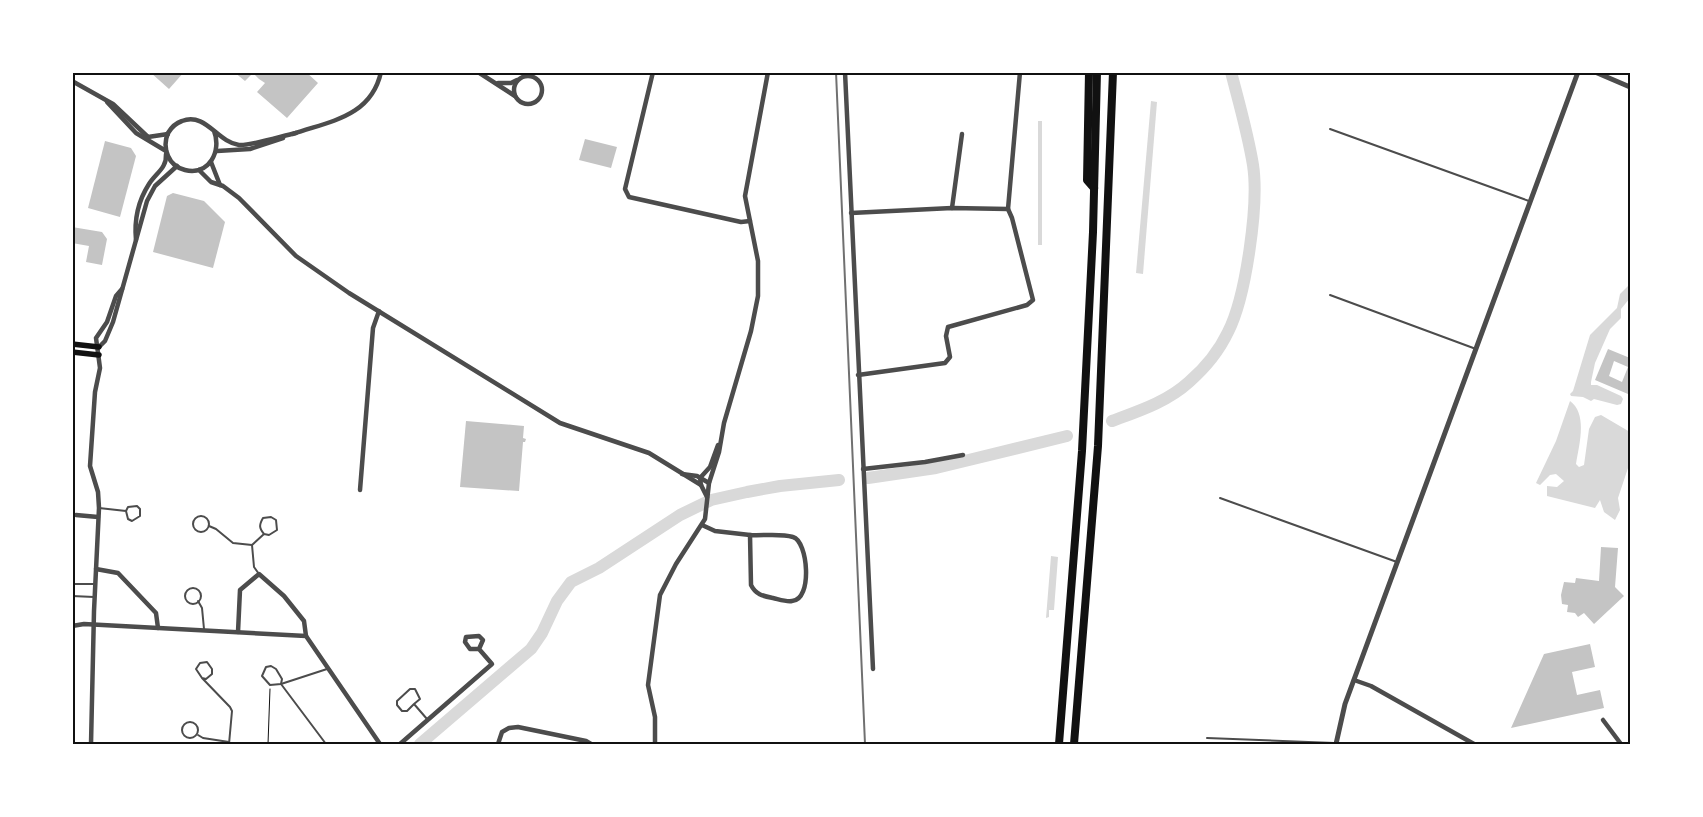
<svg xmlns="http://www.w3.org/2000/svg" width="1703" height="817" viewBox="0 0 1703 817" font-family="Ubuntu,sans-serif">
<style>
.water{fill:#d9d9d9}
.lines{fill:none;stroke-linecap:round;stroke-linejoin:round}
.river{stroke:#d9d9d9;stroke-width:12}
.building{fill:#c4c4c4;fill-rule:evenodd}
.path{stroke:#111;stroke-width:1}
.service{stroke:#4c4c4c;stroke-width:2}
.minor{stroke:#4c4c4c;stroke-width:4.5}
.tertiary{stroke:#4c4c4c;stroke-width:5}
.secondary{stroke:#111;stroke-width:5.5}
.motorway{stroke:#111;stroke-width:8}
.rail{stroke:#707070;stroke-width:2}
.neatline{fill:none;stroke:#111;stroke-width:2}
</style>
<rect width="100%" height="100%" fill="#fff"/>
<!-- water -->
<g class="water">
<path d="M1151,101L1157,102L1143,274L1136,273Z"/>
<rect x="1038" y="121" width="4" height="124"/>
<path d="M1630,284V298L1621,309V318L1610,329L1595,363L1591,382V385H1597L1621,396L1623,399L1621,404L1617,405L1594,399L1591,401L1583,397L1571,396L1570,394L1573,391L1590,335L1617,308L1620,294Z"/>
<path d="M1570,401C1588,414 1579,445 1576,464L1579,467L1584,465L1589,429L1595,417L1601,415L1630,432V462L1618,498L1620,510L1615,520L1604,512L1600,500L1595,508L1547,496V486L1557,487L1564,481L1556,474L1550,475L1540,485L1536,483L1556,441Z"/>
<path d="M1051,556L1058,557L1054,610H1049V617L1046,618Z"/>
</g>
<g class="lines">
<!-- river -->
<g class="river">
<path d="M1112,421C1139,411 1167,402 1189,382C1205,368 1219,351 1228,332C1246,297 1259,204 1253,165C1248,134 1239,103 1231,72"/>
<path d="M868,478L936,468L1067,436"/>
<path d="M420,744L531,649L542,633L557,601L571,582L599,568L680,515L711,500L747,492L780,486L839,480"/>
</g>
</g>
<!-- building -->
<g class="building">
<path d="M150,72H184L169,89Z"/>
<path d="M234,72H306L318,83L287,118L257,92L265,83L259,79L253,73L245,81Z"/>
<path d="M585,139L617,147L611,168L579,160Z"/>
<path d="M105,141L131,148L136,156L120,217L88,208Z"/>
<path d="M173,193L204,201L225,222L213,268L153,252L167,196Z"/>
<path d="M72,227L102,232L107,239L102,265L86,262L89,246L72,243Z"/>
<path d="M1608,349L1630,358V383L1628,394L1595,380ZM1614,361L1628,367L1622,382L1609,376Z"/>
<path d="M466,421L524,426L523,438L526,439L525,442H523L519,491L460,487Z"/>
<path d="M1601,547L1618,548L1615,587L1624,596L1594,624L1584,613L1578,617L1575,613L1567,612L1568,605L1562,604L1561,595L1564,582L1575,583L1576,578L1599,581Z"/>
<path d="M1590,644L1595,667L1572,672L1577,695L1600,690L1604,708L1511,728L1544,654Z"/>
</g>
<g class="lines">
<!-- path -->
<path class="path" d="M268,744L270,689"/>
<!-- service -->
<g class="service">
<path d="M1330,129L1529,201"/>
<path d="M1330,295L1476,349"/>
<path d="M1220,498L1397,562"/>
<path d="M99,508L126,511L128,507L137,506L140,509V516L132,521L128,519L126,511"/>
<circle cx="201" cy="524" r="8"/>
<path d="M209,526L216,529L233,543L252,545L254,567L259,574"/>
<path d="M252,545L264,534L269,535L277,530L276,520L271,517L263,518C259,525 259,528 264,534"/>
<path d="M72,584H95"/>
<circle cx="193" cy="596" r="8"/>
<path d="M72,596L94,597"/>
<path d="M198,601L202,608L204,629"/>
<path d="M271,666L276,669L282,679L281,684L270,685L262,676L266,667Z"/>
<path d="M202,678L206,679L212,674V669L207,662L200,663L196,669L202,678L230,707L232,711L229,744"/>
<path d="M414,704L407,711H402L397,705V701L410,689H415L420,699L414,704L427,719"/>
<circle cx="190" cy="730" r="8"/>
<path d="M198,735L203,738L229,742"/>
<path d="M1207,738L1334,743"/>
<path d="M326,744L281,684L327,669"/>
</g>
<!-- minor -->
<g class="minor">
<path d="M478,72L515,96"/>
<path d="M653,72L625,189L629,197L741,222L750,221"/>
<path d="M845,72L873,669"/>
<circle cx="528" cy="90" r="14"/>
<path d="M72,81L113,104L148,137L168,134"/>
<path d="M498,83H511L517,80"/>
<path d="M107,102L136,133L166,151"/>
<path d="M214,131C222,151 209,176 185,170C177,168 171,163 168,156C165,149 165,140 168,133C171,128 176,123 182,121C206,112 217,142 239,145C250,146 282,136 296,133"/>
<path d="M293,134C330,121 371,117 381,72"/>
<path d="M217,151L250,149L283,138"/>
<path d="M211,162L220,185"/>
<path d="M199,170L211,182L223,186L239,198L296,256L349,293L560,423L649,453L701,485"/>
<path d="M952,208L962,134"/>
<path d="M851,213L952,208L1008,209L1020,72"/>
<path d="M136,240C134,219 138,201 149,184C156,173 167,168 166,154"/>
<path d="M99,347L105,341L113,322L147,201L155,186L177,166"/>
<path d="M858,375L945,363L950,357L946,336L948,327L1027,305L1033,300L1012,218L1008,209"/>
<path d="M863,469L925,462L963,455"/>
<path d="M682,474L697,476L709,483"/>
<path d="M360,490L373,328L379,311"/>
<path d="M707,497L701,485L700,478L710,467L718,445"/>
<path d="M76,515L98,517"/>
<path d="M702,525L715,531L750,535"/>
<path d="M750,535C763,536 780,533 793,537C808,541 813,600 792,601C786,602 778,599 773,598C763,596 756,595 751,585Z"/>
<path d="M96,569L118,573L156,613L158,628"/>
<path d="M72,626L84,624L306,636L380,744"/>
<path d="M238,632L240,590L259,574L284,596L304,621L306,636"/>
<path d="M1354,680L1371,686L1474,744"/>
<path d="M1603,720L1621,744"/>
<path d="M91,744L94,611L99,508L98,492L90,466L95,392L100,368L96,338L107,322L116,296L122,289"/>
<path d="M400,744L492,664L479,649L483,640L479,636L466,637L465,642L470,649H479"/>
<path d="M498,744L502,732L509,728L518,727L586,741L591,744"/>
<path d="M655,744V717L648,685L660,595L676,564L705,519L709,483L719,452L724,423L751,331L758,296V261L745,196L768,72"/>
</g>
<!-- tertiary -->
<g class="tertiary">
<path d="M1595,72L1630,87"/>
<path d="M1336,744L1345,704L1578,72"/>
</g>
<!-- secondary -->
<g class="secondary">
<path d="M72,344L99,347"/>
<path d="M72,352L99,355"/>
</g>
<!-- motorway -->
<g class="motorway">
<path d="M1089,72L1087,180L1094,188"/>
<path d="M1059,744L1082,451L1093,232L1097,72"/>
<path d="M1074,744L1098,446L1113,72"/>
</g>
<!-- rail -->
<path class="rail" d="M836,72L865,744"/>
</g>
<!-- border -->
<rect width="1703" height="817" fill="none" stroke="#ffffff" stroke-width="148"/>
<rect x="74" y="74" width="1555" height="669" class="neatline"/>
</svg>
